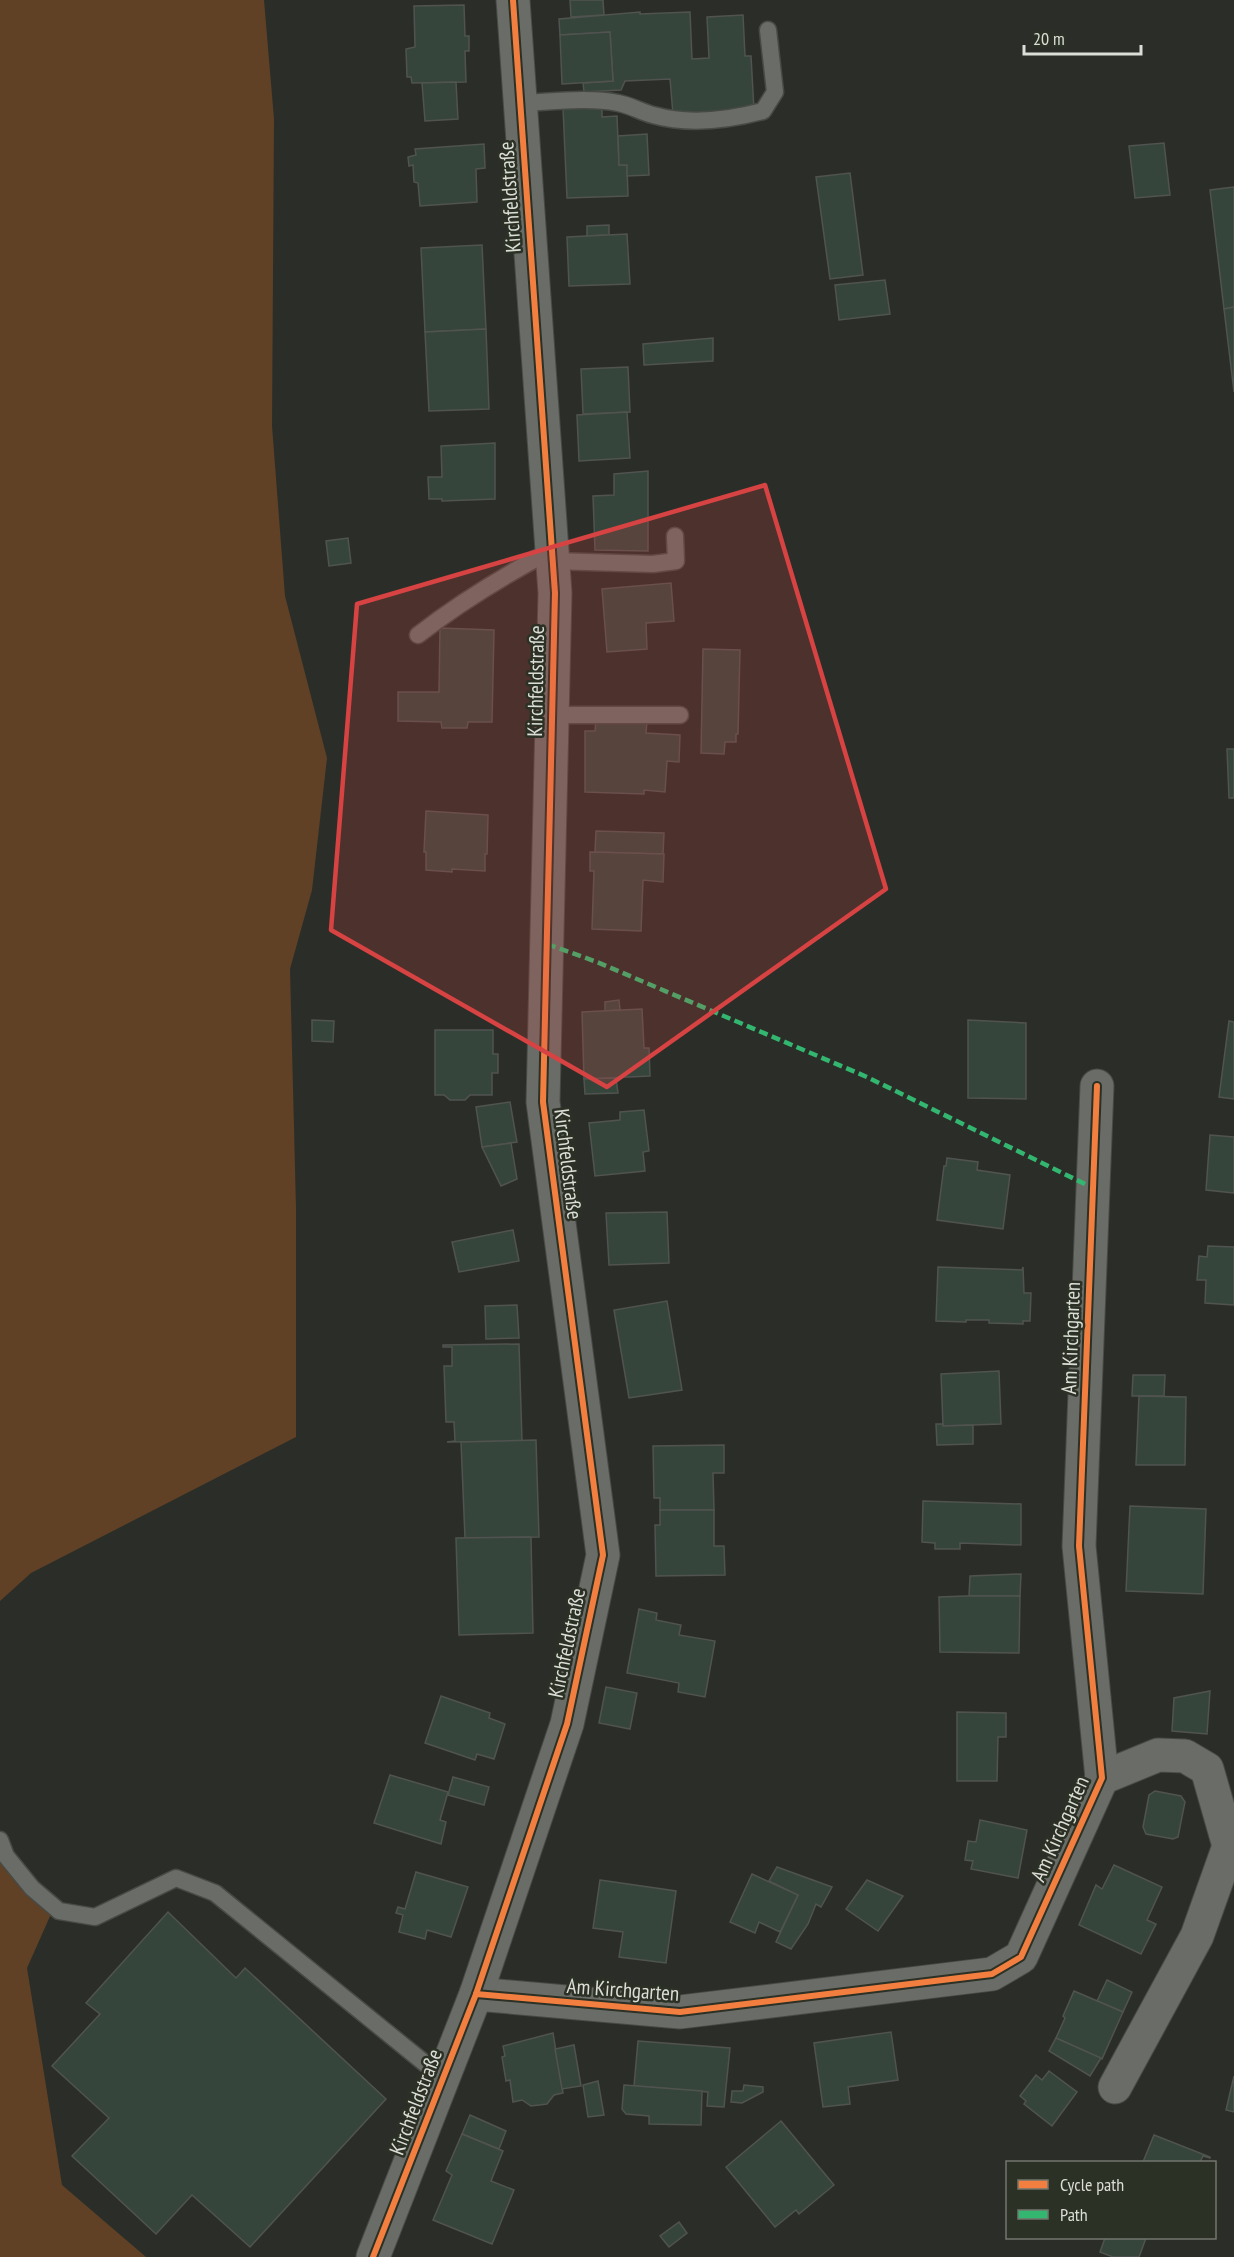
<svg xmlns="http://www.w3.org/2000/svg" width="1234" height="2257" viewBox="0 0 1234 2257" font-family="'PT Sans Narrow',sans-serif">
<style>
.green{fill:#604125}
.building{fill:#36453c;stroke:#50534f;stroke-width:1.5}
.lines{fill:none;stroke-linecap:round;stroke-linejoin:round}
.service-casing{stroke:#484a45;stroke-width:19}
.minor-casing{stroke:#484a45;stroke-width:35}
.service{stroke:#6a6c67;stroke-width:16}
.minor{stroke:#6a6c67;stroke-width:33}
.quiet{stroke:#33b770;stroke-width:4.5;stroke-dasharray:9 4.5;stroke-linecap:butt}
.cycleway-casing{stroke:#2c3125;stroke-width:10}
.cycleway{stroke:#f27e40;stroke-width:6}
.marked{fill:#d74342;fill-opacity:0.2;stroke:#d74342;stroke-width:4.5;stroke-linejoin:round}
.labels{text-anchor:middle;stroke-width:5;stroke-linejoin:round;paint-order:stroke}
.street-label{font-size:21px;fill:#dbded7;stroke:#2c3125}
</style>
<rect width="100%" height="100%" fill="#2b2e28"/>
<!-- green -->
<g class="green">
<path d="M0,0H264L274,119L272,426L285,596L327,758L312,890L290,969L296,1208V1437L31,1573L0,1601Z"/>
<path d="M0,1838L55,1905L27,1968L62,2185L146,2257H0Z"/>
</g>
<!-- building -->
<g class="building">
<path d="M570,0H603L604,15L571,17Z"/>
<path d="M464,5L465,36H469V51H465L466,82L412,83L411,77H407L406,49L415,47L414,6Z"/>
<path d="M640,12V14L690,12L692,59L709,58L707,17L743,15L745,56H751L754,110L673,114L670,79L625,81L621,90L584,92L583,83L613,81L610,32L560,35L559,19Z"/>
<path d="M610,32L613,81L562,84L560,35Z"/>
<path d="M456,82L458,119L425,121L422,83Z"/>
<path d="M602,106V117L617,116L619,165H627L628,196L567,198L563,108Z"/>
<path d="M647,134L649,175L627,176V165H619L618,136Z"/>
<path d="M1164,143L1170,195L1135,198L1129,146Z"/>
<path d="M484,144L485,168L476,169L477,202L420,206L418,183L414,182L413,165L409,166L408,157L416,155L415,149Z"/>
<path d="M850,173L863,275L830,279L816,177Z"/>
<path d="M1234,187V307L1224,309L1210,190Z"/>
<path d="M609,225V235L587,236V226Z"/>
<path d="M627,234L630,284L569,286L567,237Z"/>
<path d="M482,245L486,329L425,332L421,248Z"/>
<path d="M885,280L890,314L839,320L835,285Z"/>
<path d="M1234,307V392L1224,309Z"/>
<path d="M486,329L489,409L429,411L425,332Z"/>
<path d="M713,338V361L644,365L643,344Z"/>
<path d="M628,367L630,412L583,414L581,369Z"/>
<path d="M627,412L630,458L579,461L577,415Z"/>
<path d="M495,443V499L442,501V499H429L428,477H442L441,446Z"/>
<path d="M648,471V551L595,550L593,496L614,495V474Z"/>
<path d="M348,538L351,563L329,566L326,541Z"/>
<path d="M671,583L674,621L646,623L647,649L607,652L602,589Z"/>
<path d="M440,628L494,630L492,722H468L467,728H442L441,722L398,721V692H439Z"/>
<path d="M703,649L740,650L738,734H736V742H725L724,754L701,753Z"/>
<path d="M596,720L647,721L646,733L680,735L679,762L667,761L665,792L644,790V794L585,792V731H595Z"/>
<path d="M1227,749H1234V798H1229Z"/>
<path d="M426,811L488,815L487,854H485V871L452,869V872L426,870V852H424Z"/>
<path d="M596,831L664,833L663,854L595,852Z"/>
<path d="M590,852L664,854L663,882L643,880L641,931L592,929L594,871H590Z"/>
<path d="M619,1000L620,1010L605,1011V1002Z"/>
<path d="M642,1009L644,1048H649L650,1076L584,1079L582,1012Z"/>
<path d="M312,1020L334,1021L333,1042L312,1041Z"/>
<path d="M968,1020L1026,1023V1099L968,1098Z"/>
<path d="M1229,1021L1234,1022V1099L1219,1097Z"/>
<path d="M435,1030H493V1054H498V1073H492V1095H470L465,1100H450L444,1095H435Z"/>
<path d="M616,1078L618,1093L585,1094L584,1079Z"/>
<path d="M510,1102L517,1142L482,1147L476,1107Z"/>
<path d="M644,1110L649,1151L643,1152L645,1171L595,1176L589,1123L620,1120V1112Z"/>
<path d="M1210,1135L1234,1137V1193L1206,1190Z"/>
<path d="M511,1143L517,1179L501,1186L482,1147Z"/>
<path d="M947,1158L978,1162L977,1170L1010,1175L1003,1229L937,1220L944,1166H946Z"/>
<path d="M667,1212L669,1263L609,1265L606,1213Z"/>
<path d="M513,1230L519,1261L459,1272L452,1242Z"/>
<path d="M1208,1246L1234,1247V1305L1205,1303L1206,1280H1197L1199,1256L1207,1257Z"/>
<path d="M938,1267L1022,1270L1023,1267L1024,1293H1031L1030,1321H1023V1324L989,1323V1320H966V1322L936,1321Z"/>
<path d="M667,1301L682,1390L629,1398L614,1310Z"/>
<path d="M517,1305L519,1338L486,1339L485,1306Z"/>
<path d="M519,1344L522,1441L447,1442L455,1441L454,1422H446L444,1366H452V1347H443V1345Z"/>
<path d="M999,1371L1001,1424L943,1426L941,1374Z"/>
<path d="M1133,1375H1165L1164,1396H1132Z"/>
<path d="M1139,1396L1186,1397L1185,1465H1136Z"/>
<path d="M936,1424H943V1426L973,1425V1444L937,1445Z"/>
<path d="M536,1440L539,1537L465,1538L461,1442Z"/>
<path d="M724,1445V1473H713L714,1510H660V1498H654L653,1446Z"/>
<path d="M923,1501L1021,1504V1545L960,1543V1549H935V1543L922,1542Z"/>
<path d="M1130,1506L1206,1509L1203,1594L1126,1591Z"/>
<path d="M660,1510H714V1546H724L725,1575L656,1576L655,1525H660Z"/>
<path d="M531,1537L533,1633L459,1635L456,1538Z"/>
<path d="M1021,1574L1020,1596H969L970,1576Z"/>
<path d="M965,1596H1020L1019,1653L940,1652L939,1597Z"/>
<path d="M639,1609L657,1613L656,1620L681,1625L679,1635L715,1641L705,1697L678,1692L679,1683L627,1673Z"/>
<path d="M606,1687L637,1693L630,1729L599,1723Z"/>
<path d="M1210,1691L1207,1734L1172,1731L1174,1698Z"/>
<path d="M441,1696L490,1713L489,1718L505,1724L494,1759L477,1754L475,1760L425,1743Z"/>
<path d="M957,1712L1006,1713V1737H998L997,1781H957Z"/>
<path d="M390,1775L448,1792L440,1820L446,1822L441,1844L374,1823Z"/>
<path d="M453,1777L489,1787L484,1805L448,1795Z"/>
<path d="M1155,1791L1181,1796L1185,1802L1178,1837L1173,1839L1146,1834L1143,1827L1149,1795Z"/>
<path d="M980,1820L1027,1830L1018,1878L971,1869L973,1861L965,1860L968,1841L976,1842Z"/>
<path d="M1114,1865L1162,1887L1147,1920L1156,1924L1141,1954L1079,1925L1096,1885L1102,1889Z"/>
<path d="M777,1867L832,1887L821,1907L816,1904L808,1924L791,1949L776,1942L798,1895L769,1881Z"/>
<path d="M416,1872L468,1887L451,1937L427,1930L425,1939L399,1932L403,1915L396,1913L398,1907L405,1909Z"/>
<path d="M752,1874L798,1895L780,1932L759,1922L755,1933L730,1922Z"/>
<path d="M600,1880L676,1891L666,1963L619,1957L623,1932L593,1928Z"/>
<path d="M867,1880L903,1896L878,1931L846,1909Z"/>
<path d="M168,1912L236,1978L245,1968L386,2099L250,2247L192,2195L156,2234L72,2156L109,2118L52,2066L100,2014L86,2003Z"/>
<path d="M1107,1980L1132,1992L1123,2012L1097,2001Z"/>
<path d="M1074,1991L1123,2012L1102,2059L1056,2038L1065,2018L1063,2016Z"/>
<path d="M891,2032L898,2080L848,2087L850,2104L823,2107L814,2043Z"/>
<path d="M553,2033L563,2093L554,2095L547,2104L531,2106L522,2100L513,2102L510,2080L506,2081L502,2057L505,2056L503,2046Z"/>
<path d="M1056,2038L1101,2058L1090,2076L1049,2051Z"/>
<path d="M638,2041L730,2048L724,2107L707,2106L708,2092L634,2086Z"/>
<path d="M574,2045L581,2086L562,2089L555,2049Z"/>
<path d="M1049,2071L1077,2092L1052,2126L1024,2104L1026,2101L1020,2096L1036,2075L1042,2080Z"/>
<path d="M1234,2076V2112L1226,2110Z"/>
<path d="M598,2081L604,2115L588,2117L583,2085Z"/>
<path d="M624,2085L702,2091L701,2125L649,2124V2116L626,2114L622,2109Z"/>
<path d="M744,2085L763,2087V2092L742,2103L731,2102L732,2091H743Z"/>
<path d="M470,2115L506,2131L499,2149L462,2134Z"/>
<path d="M781,2121L834,2185L799,2214L796,2210L775,2227L726,2167Z"/>
<path d="M462,2134L503,2151L491,2181L514,2190L492,2244L433,2220L452,2175L446,2171Z"/>
<path d="M1154,2135L1210,2157V2158L1203,2156L1200,2162H1143Z"/>
<path d="M679,2222L687,2233L669,2247L660,2236Z"/>
<path d="M1105,2238H1146L1139,2257H1113L1100,2252Z"/>
</g>
<g class="lines">
<defs>
<g id="service">
<path d="M520,103C550,102 589,97 618,103C630,105 641,112 653,115C688,125 729,120 763,111L775,92L768,30"/>
<path d="M553,561L653,564L676,561L675,536"/>
<path d="M418,635C460,602 505,575 552,550"/>
<path d="M552,715H680"/>
<path d="M0,1840L6,1856L32,1888L59,1911L95,1917L176,1878L215,1893L443,2078"/>
</g>
<g id="minor">
<path d="M1102,1778L1158,1755L1185,1756L1207,1769L1229,1846L1234,1848"/>
<path d="M476,1994L680,2012L992,1974L1021,1957L1102,1778L1079,1546L1097,1086"/>
<path d="M1115,2087L1197,1936L1229,1846"/>
<path d="M373,2257L476,1994L567,1724L603,1555L543,1102L555,593L513,0"/>
</g>
</defs>
<!-- service casing -->
<use href="#service" class="service-casing"/>
<!-- minor casing -->
<use href="#minor" class="minor-casing"/>
<!-- service -->
<use href="#service" class="service"/>
<!-- minor -->
<use href="#minor" class="minor"/>
<!-- quiet -->
<path class="quiet" d="M547,944L597,962L867,1077L1093,1188"/>
<defs>
<g id="cycleway">
<path d="M476,1994L680,2012L992,1974L1021,1957L1102,1778L1079,1546L1097,1086"/>
<path d="M373,2257L476,1994L567,1724L603,1555L543,1102L555,593L513,0"/>
</g>
</defs>
<!-- cycleway casing -->
<use href="#cycleway" class="cycleway-casing"/>
<!-- cycleway -->
<use href="#cycleway" class="cycleway"/>
</g>
<!-- marked area -->
<path class="marked" d="M765,485L886,889L607,1087L331,930L357,604Z"/>
<g class="labels">
<!-- street labels -->
<g class="street-label">
<text transform="translate(510 197) rotate(-94)" y="7">Kirchfeldstraße</text>
<text transform="translate(536 681) rotate(-89)" y="7">Kirchfeldstraße</text>
<text transform="translate(568 1164) rotate(83)" y="7">Kirchfeldstraße</text>
<text transform="translate(1071 1338) rotate(-88)" y="7">Am Kirchgarten</text>
<text transform="translate(567 1643) rotate(-78)" y="7">Kirchfeldstraße</text>
<text transform="translate(1060 1829) rotate(-66)" y="7">Am Kirchgarten</text>
<text transform="translate(623 1990) rotate(4)" y="7">Am Kirchgarten</text>
<text transform="translate(416 2102) rotate(-69)" y="7">Kirchfeldstraße</text>
</g>
</g>
<!-- legend -->
<rect x="1006" y="2161" width="210" height="78" fill="#2c3125" stroke="#72766c" stroke-width="1.5"/>
<rect x="1018" y="2180" width="30" height="9" fill="#f27e40" stroke="#72766c" stroke-width="1.5"/>
<text x="1060" y="2191" font-size="18" fill="#dbded7">Cycle path</text>
<rect x="1018" y="2210" width="30" height="9" fill="#33b770" stroke="#72766c" stroke-width="1.5"/>
<text x="1060" y="2221" font-size="18" fill="#dbded7">Path</text>
<!-- scale -->
<path d="M1024 45v9h117v-9" fill="none" stroke="#dbded7" stroke-width="3"/>
<text x="1033" y="45" font-size="18" fill="#dbded7" stroke="#2c3125" stroke-width="4.5" paint-order="stroke">20 m</text>
</svg>
